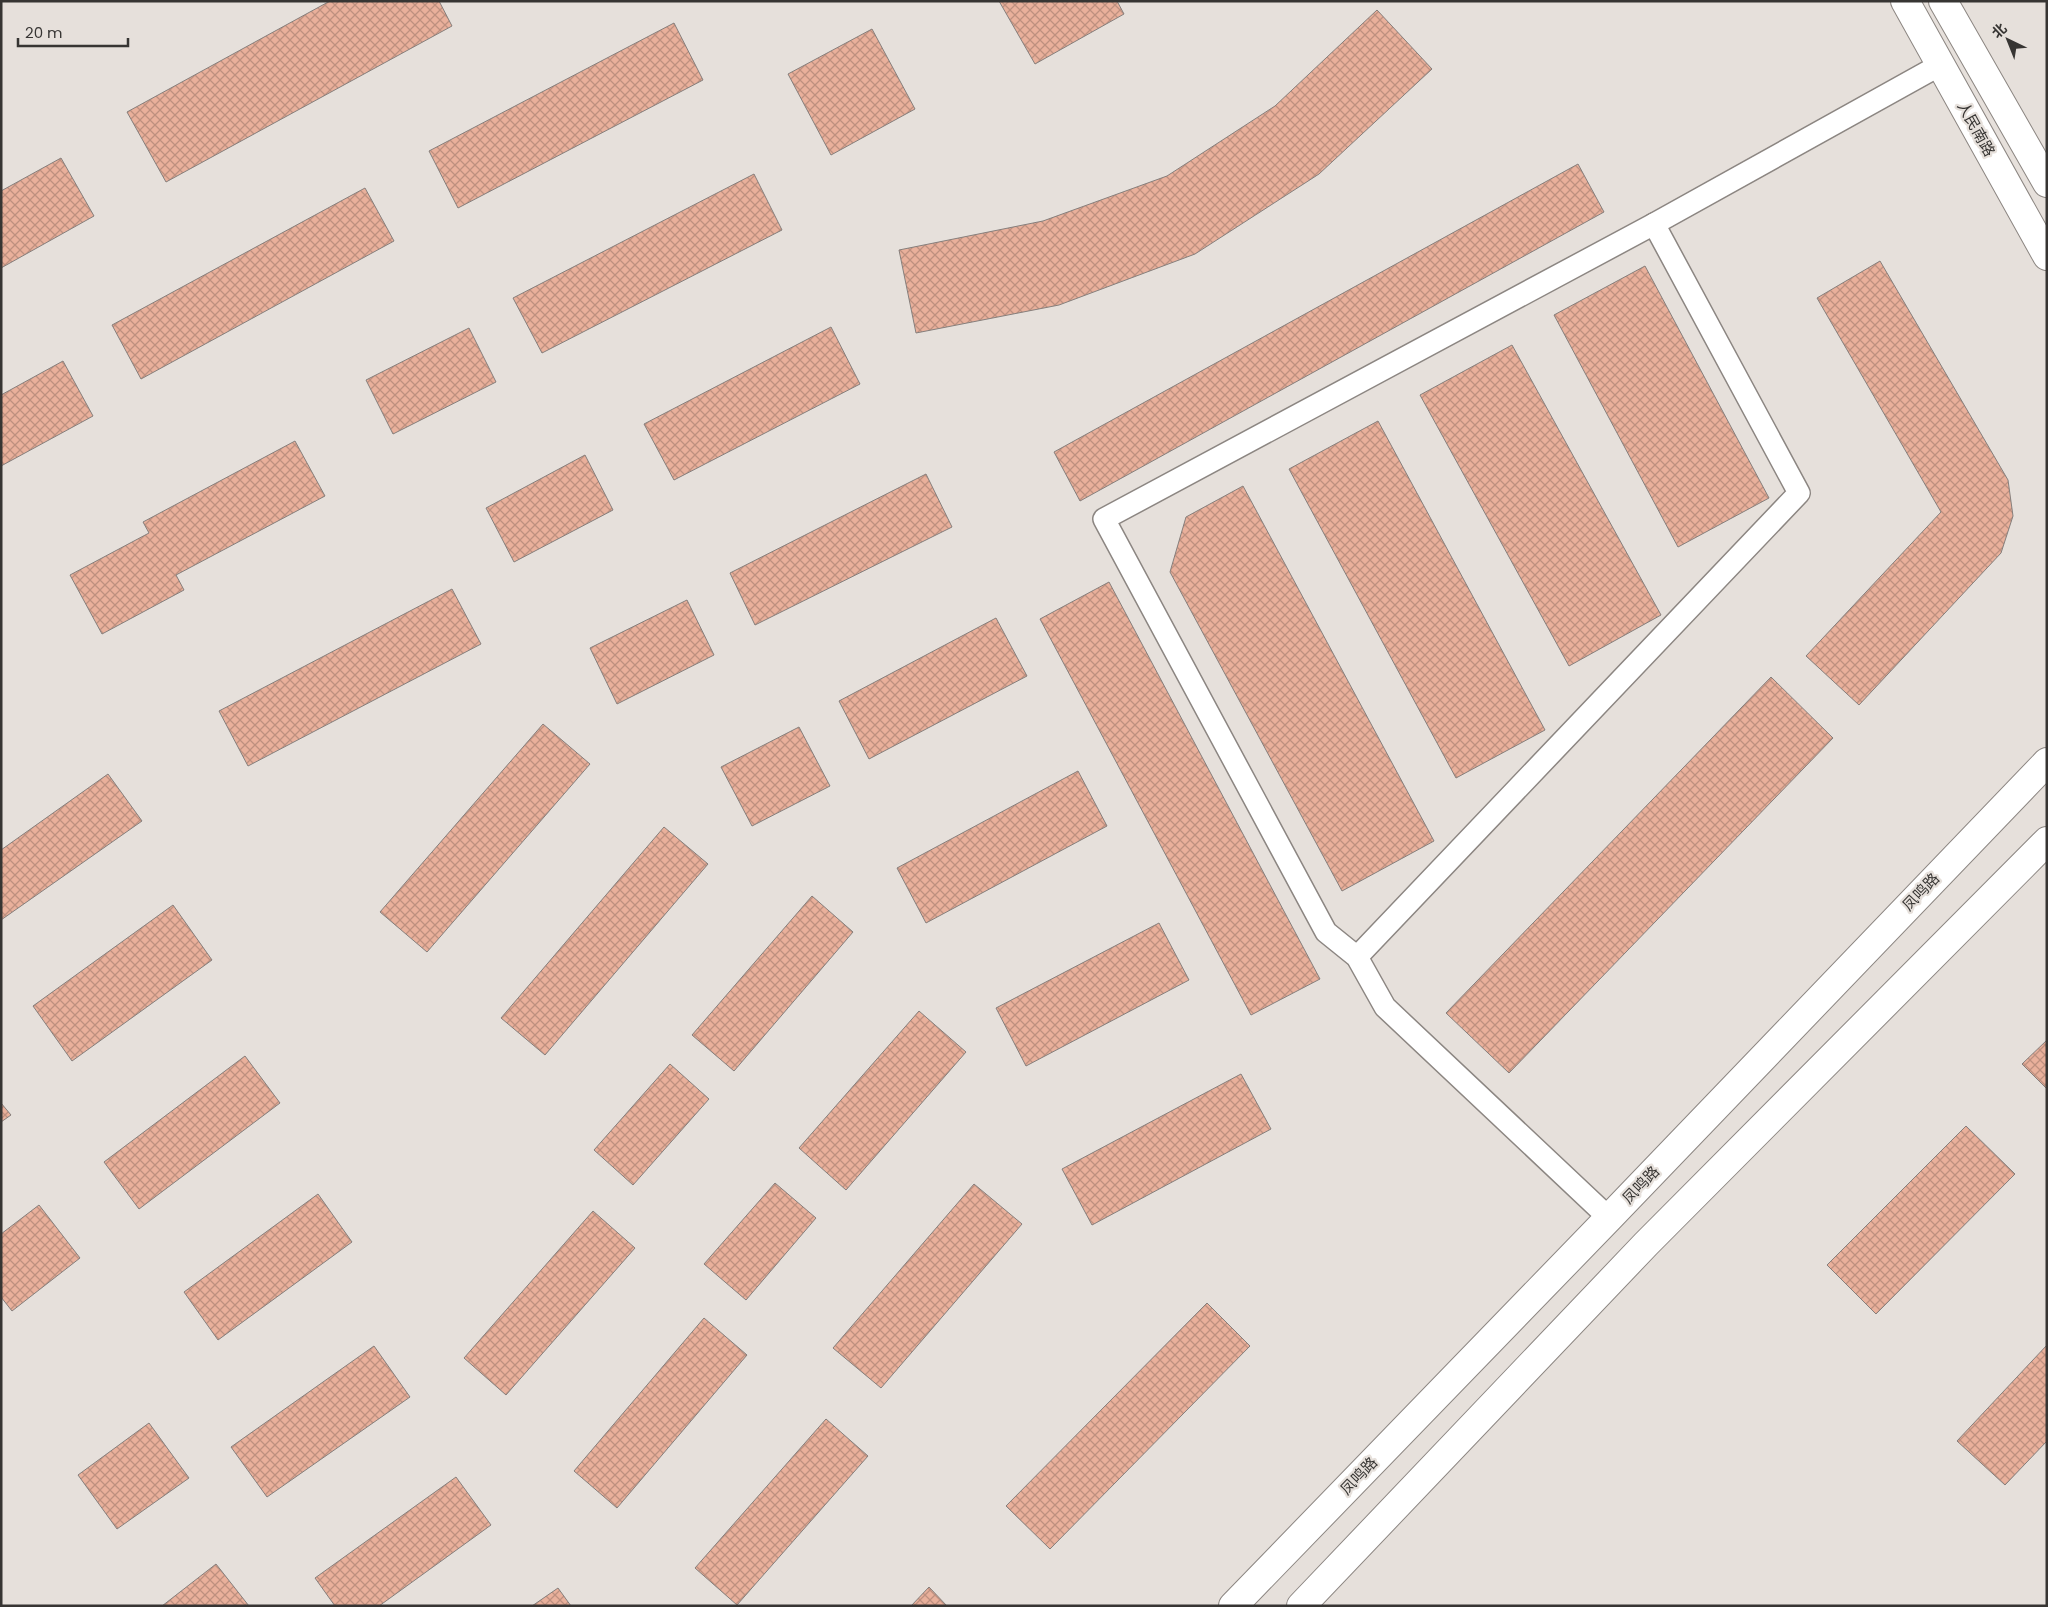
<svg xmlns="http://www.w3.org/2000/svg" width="2048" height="1607" viewBox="0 0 2048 1607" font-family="Poppins,'Noto Sans SC',sans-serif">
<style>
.building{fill:url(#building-cross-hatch);stroke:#867f7c}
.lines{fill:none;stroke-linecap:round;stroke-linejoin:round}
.service-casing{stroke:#8c8682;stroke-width:24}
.tertiary-casing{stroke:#8c8682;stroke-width:30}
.secondary-casing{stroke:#8c8682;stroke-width:30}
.service{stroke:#fff;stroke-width:21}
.tertiary{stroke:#fff;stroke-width:28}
.secondary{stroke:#fff;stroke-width:28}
.labels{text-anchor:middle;stroke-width:4.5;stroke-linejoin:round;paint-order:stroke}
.street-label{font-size:15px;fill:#373533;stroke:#e6e0db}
</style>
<defs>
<pattern id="building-cross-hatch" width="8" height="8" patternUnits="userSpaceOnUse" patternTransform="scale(1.25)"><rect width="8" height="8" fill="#e9b09b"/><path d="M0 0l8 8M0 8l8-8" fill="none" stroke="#be907f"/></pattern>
</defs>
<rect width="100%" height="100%" fill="#e6e0db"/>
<!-- building -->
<g class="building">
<path d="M330,1H439L452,26L166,182L127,112Z"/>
<path d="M999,1H1117L1124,14L1035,64Z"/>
<path d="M1377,10L1432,69L1319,174L1195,254L1059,305L916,333L899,250L1043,221L1167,176L1275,106Z"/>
<path d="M674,23L703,80L458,208L429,151Z"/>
<path d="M872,29L915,109L831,155L788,74Z"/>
<path d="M61,158L94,216L1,268V191Z"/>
<path d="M1578,164L1604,212L1080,501L1054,452Z"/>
<path d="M754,174L782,230L542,353L513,298Z"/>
<path d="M365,188L394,241L141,379L112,325Z"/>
<path d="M1880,261L2008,480L2013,516L2001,553L1859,705L1806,656L1941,512L1817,298Z"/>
<path d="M1645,266L1769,498L1678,547L1554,315Z"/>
<path d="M831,327L860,384L674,480L644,424Z"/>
<path d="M469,328L496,382L393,434L366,380Z"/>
<path d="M1512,345L1661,615L1569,666L1420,395Z"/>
<path d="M63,361L93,416L1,466V395Z"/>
<path d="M1378,421L1545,730L1456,778L1289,469Z"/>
<path d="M295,441L325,496L176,575L184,590L102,634L70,575L149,533L143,522Z"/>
<path d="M585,455L613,510L514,562L486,508Z"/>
<path d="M926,474L952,527L755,625L730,573Z"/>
<path d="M1243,486L1434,841L1342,891L1170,572L1186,517Z"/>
<path d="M1109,582L1320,979L1251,1015L1040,619Z"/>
<path d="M452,589L481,644L248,766L219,711Z"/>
<path d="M687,600L714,655L617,704L590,648Z"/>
<path d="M996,618L1027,676L869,759L839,701Z"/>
<path d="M1771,677L1833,738L1509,1073L1446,1013Z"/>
<path d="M543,724L590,764L427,952L380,912Z"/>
<path d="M799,727L830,786L752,826L721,767Z"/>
<path d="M1078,771L1107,826L926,923L897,868Z"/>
<path d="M108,774L142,821L1,920V850Z"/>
<path d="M664,827L708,864L545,1055L501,1018Z"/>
<path d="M812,896L853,932L734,1071L692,1035Z"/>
<path d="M173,905L212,960L72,1061L33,1006Z"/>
<path d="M1159,923L1189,980L1026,1066L996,1008Z"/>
<path d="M919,1011L966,1052L846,1190L799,1148Z"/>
<path d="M2047,1040V1089L2022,1064Z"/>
<path d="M245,1056L280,1103L139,1209L104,1162Z"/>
<path d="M670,1064L709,1099L633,1185L594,1150Z"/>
<path d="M1241,1074L1271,1129L1092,1225L1062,1169Z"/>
<path d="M1,1103L11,1115L1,1122Z"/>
<path d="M1966,1126L2015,1174L1876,1314L1827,1265Z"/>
<path d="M775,1183L816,1218L746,1300L704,1264Z"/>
<path d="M974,1184L1022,1224L881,1388L833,1348Z"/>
<path d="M318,1194L352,1242L218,1340L184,1292Z"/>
<path d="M39,1205L80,1258L12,1311L1,1297V1234Z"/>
<path d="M593,1211L635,1248L506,1395L464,1358Z"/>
<path d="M1207,1303L1250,1346L1050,1549L1006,1506Z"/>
<path d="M704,1318L747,1355L617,1508L574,1471Z"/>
<path d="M2047,1345V1441L2005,1485L1957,1441Z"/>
<path d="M374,1346L410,1397L267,1497L231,1447Z"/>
<path d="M826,1419L868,1456L737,1605L695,1568Z"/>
<path d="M149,1423L189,1478L117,1529L78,1475Z"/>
<path d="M456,1477L491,1525L379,1606H335L315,1578Z"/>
<path d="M216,1564L249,1606H162Z"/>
<path d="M929,1587L947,1606H911Z"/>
<path d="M558,1588L571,1606H532Z"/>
</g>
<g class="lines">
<defs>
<g id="service">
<path d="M1357,957L1799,493L1654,224"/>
<path d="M1609,1218L1385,1007L1357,957L1326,932L1104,519L1654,224L1940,65"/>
</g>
<g id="tertiary">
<path d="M1233,1606L1609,1218L2047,762"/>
<path d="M1301,1606L1646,1244L2047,841"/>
</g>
<g id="secondary">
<path d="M1905,1L2047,256"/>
<path d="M1943,1L2047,183"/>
</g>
</defs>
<!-- service casing -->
<use href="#service" class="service-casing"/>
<!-- tertiary casing -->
<use href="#tertiary" class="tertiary-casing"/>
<!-- secondary casing -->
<use href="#secondary" class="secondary-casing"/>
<!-- service -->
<use href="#service" class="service"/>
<!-- tertiary -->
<use href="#tertiary" class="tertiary"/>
<!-- secondary -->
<use href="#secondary" class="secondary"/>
</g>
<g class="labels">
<!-- street labels -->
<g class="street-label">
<text transform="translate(1976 129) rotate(61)" y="5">人民南路</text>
<text transform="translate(1921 892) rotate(-46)" y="5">凤鸣路</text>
<text transform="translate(1641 1185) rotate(-46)" y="5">凤鸣路</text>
<text transform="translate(1359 1476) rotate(-46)" y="5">凤鸣路</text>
</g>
</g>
<!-- border -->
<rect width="2048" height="1607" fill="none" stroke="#373533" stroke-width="5"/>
<!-- north arrow -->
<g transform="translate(2008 40) rotate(317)" stroke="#e6e0db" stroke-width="4" paint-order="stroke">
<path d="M0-4L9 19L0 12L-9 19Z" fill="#373533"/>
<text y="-8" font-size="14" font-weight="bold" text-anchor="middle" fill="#373533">北</text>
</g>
<!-- scale -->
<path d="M18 38v8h110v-8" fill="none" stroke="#373533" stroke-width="2.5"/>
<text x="25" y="38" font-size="15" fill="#373533" stroke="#e6e0db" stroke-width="4" paint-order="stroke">20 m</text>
</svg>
